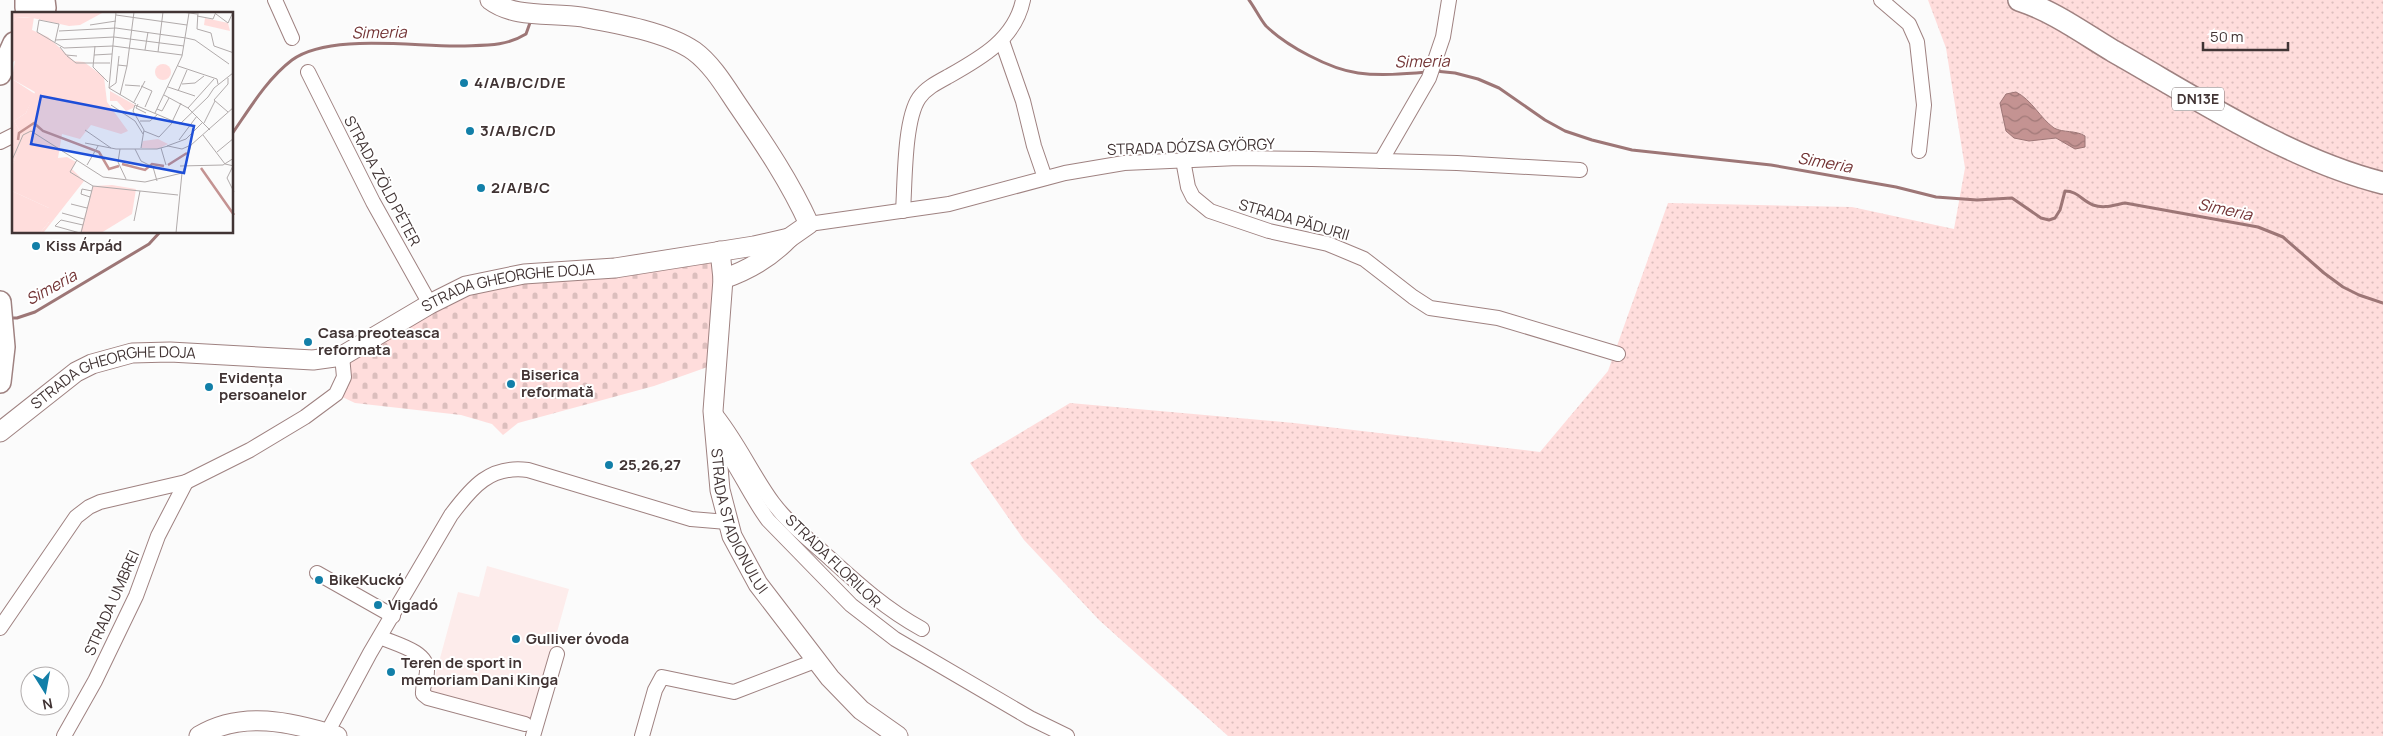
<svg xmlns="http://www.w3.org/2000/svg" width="2383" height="736" viewBox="0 0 2383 736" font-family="Manrope,sans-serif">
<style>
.built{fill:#fdeceb}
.grass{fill:url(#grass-dots)}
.cemetery{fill:url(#cemetery-stones)}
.water{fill:url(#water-waves);stroke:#9d7676}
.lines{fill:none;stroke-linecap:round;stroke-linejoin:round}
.stream{stroke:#9d7676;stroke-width:3}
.street-casing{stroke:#9f8281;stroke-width:16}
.secondary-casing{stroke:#9f8281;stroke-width:21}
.primary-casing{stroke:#9f8281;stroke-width:24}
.street{stroke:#fff;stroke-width:14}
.secondary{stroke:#fff;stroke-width:19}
.primary{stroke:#fff;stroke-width:21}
.poi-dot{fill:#127fa8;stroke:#fff;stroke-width:2}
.labels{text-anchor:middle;stroke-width:4;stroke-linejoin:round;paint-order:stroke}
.shield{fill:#fff;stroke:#7a7171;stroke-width:1}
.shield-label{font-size:14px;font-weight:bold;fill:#413434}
.poi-label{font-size:15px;font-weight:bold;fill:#413434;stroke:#fff;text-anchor:start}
.street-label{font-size:15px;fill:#413434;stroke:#fff}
.water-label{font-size:16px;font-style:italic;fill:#733435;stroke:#fff}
.inset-river{fill:none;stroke:#c49392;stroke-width:2.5}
.inset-road{fill:none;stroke:#b1abab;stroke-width:1}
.view{fill:#1d4ed8;fill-opacity:0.15;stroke:#1d4ed8;stroke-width:2.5}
.inset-edge{fill:none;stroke:#413434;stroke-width:2.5}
</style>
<defs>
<pattern id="grass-dots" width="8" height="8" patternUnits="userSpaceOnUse" patternTransform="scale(1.25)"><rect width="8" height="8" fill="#ffdddc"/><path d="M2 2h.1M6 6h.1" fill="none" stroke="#dcbebd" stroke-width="1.8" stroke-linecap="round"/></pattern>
<pattern id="cemetery-stones" width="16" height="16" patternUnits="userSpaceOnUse" patternTransform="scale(1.25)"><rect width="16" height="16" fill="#ffdddc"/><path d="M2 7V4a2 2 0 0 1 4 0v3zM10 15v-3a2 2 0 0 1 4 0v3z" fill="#dcbebd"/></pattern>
<pattern id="water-waves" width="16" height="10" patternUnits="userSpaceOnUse" patternTransform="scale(1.25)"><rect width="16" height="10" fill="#c49392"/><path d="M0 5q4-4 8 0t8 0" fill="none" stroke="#a17978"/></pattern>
</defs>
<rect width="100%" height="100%" fill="#fbfbfb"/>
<!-- built -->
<path class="built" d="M487,566L569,589L532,722L430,695L458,592L479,597Z"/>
<!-- grass -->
<path class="grass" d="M1928,0H2383V736H1228L1099,620L1024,540L970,463L1070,403L1294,423L1540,452L1608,371L1668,203L1852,207L1954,229L1965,168L1946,48Z"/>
<!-- cemetery -->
<path class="cemetery" d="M720,251L716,364L654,386L518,423L503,435L492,424L461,415L355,403L336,394L342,356L453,291Z"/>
<!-- water -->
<path class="water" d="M2016,92C2032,100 2040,118 2054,128C2063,133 2076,130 2085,136V147L2075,149L2056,138L2029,141L2014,138L2006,131L2000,103L2006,94Z"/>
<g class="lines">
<!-- stream -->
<g class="stream">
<path d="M1249,0C1255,8 1260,19 1266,26C1287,46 1329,69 1358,73C1380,76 1404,74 1427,72"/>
<path d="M1435,71L1455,73L1478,79L1499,88L1545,120L1565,131L1592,140L1632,150L1771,165L1896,187L1936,197L1977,200L2012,198L2041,218L2049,220L2055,218L2060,210L2065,191C2078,191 2082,201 2093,205C2104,209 2114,205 2125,203L2258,227L2283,237L2324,273L2343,287L2359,295L2383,303"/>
<path d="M232,134C250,108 267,79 292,60C329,33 415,47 460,46C484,45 505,47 526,34L531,20"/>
<path d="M8,318H17L35,312L149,244L160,232"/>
</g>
<defs>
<g id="street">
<path d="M275,0L292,38"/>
<path d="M1881,0L1909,24L1917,42L1924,105L1919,151"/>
<path d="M1002,41L1023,101L1034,146L1045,178"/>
<path d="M308,72L373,202L430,304"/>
<path d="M0,142L14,135"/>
<path d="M1183,160L1188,187L1193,197L1210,211L1269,231L1328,244L1364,259L1413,297L1430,308L1498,318L1618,354"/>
<path d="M1381,161L1429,78L1443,37L1449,0"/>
<path d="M903,211C905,183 904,120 919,98C926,88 938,82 949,76C981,58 1015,39 1023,0"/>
<path d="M809,224L949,204L1065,173L1124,163L1238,158L1312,159L1457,163L1580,170"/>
<path d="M713,411C738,441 751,473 773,503C788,523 807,538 825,554C856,582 885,609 922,629"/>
<path d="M715,436C736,462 748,493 768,520L851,605L895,639L1030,718L1067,736"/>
<path d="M317,573L393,616"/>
<path d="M0,628L76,517L89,507L100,502L186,482L250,450L305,417L336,394L344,377L342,356"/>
<path d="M380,637C395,644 428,651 427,671C427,679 422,686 423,694L428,698L525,724"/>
<path d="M327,733L370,653L451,515C472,487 490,465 528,470L691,519L727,522"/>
<path d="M64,736L95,681L136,596L158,536L186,482"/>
<path d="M533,736L557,654"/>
<path d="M642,736L655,690L662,677L734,692L815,661"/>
</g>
<g id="secondary">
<path id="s1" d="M720,251L723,279L713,411L720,490L732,536L758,584L830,678L861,710L898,736"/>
<path d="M723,279C749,270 770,258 789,238"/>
<path id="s2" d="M0,432L76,372L92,364L132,353L170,352L313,360L342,356L430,304L466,286L524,274L615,268L754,246L789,238L809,224C790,182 765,145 739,107C726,88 713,65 694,51C667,32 615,23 582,17C552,12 515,19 490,0"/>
<path d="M199,736C242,710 291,722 337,736"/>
</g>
<g id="primary">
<path d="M26,0V8L31,14"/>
<path d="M2019,0C2053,11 2083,33 2113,51C2198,99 2288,159 2383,183"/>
<path d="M39,14L45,8L44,0"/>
<path d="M0,74L14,43"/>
<path d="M0,302L4,347L0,382"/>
</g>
</defs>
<!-- street casing -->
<use href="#street" class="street-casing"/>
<!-- secondary casing -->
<use href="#secondary" class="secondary-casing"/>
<!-- primary casing -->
<use href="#primary" class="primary-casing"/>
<!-- street -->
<use href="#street" class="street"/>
<!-- secondary -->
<use href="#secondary" class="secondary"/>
<!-- primary -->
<use href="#primary" class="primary"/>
</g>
<!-- markers -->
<g class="poi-dot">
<circle cx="464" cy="83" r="5"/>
<circle cx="470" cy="131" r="5"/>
<circle cx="481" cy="188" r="5"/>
<circle cx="36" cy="246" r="5"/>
<circle cx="308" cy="342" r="5"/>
<circle cx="511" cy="384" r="5"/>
<circle cx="209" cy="387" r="5"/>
<circle cx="609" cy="465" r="5"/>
<circle cx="319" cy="580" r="5"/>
<circle cx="378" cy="605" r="5"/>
<circle cx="516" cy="639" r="5"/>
<circle cx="391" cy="672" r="5"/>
</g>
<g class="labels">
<!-- shield labels -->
<rect class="shield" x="2172" y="87.5" width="52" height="23" rx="4"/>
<g class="shield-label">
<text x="2198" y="104">DN13E</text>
</g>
<!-- poi labels -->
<g class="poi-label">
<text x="474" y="88">4/A/B/C/D/E</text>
<text x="480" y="136">3/A/B/C/D</text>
<text x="491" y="193">2/A/B/C</text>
<text x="46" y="251">Kiss Árpád</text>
<text x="318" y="338">Casa preoteasca<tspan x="318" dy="17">reformata</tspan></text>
<text x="521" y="380">Biserica<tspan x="521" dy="17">reformată</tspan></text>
<text x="219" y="383">Evidența<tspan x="219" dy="17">persoanelor</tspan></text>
<text x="619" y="470">25,26,27</text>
<text x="329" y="585">BikeKuckó</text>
<text x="388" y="610">Vigadó</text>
<text x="526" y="644">Gulliver óvoda</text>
<text x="401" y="668">Teren de sport in<tspan x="401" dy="17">memoriam Dani Kinga</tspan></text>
</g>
<!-- street labels -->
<g class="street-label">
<text transform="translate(1191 147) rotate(-2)" y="5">STRADA DÓZSA GYÖRGY</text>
<text transform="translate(382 181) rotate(62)" y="5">STRADA ZÖLD PÉTER</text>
<text transform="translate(1294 220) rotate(16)" y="5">STRADA PĂDURII</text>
<text dy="5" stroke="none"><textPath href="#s2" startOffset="550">STRADA GHEORGHE DOJA</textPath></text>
<text dy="5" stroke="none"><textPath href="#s2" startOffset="131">STRADA GHEORGHE DOJA</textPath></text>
<text dy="5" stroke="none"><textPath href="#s1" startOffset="275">STRADA STADIONULUI</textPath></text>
<text transform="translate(833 561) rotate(44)" y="5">STRADA FLORILOR</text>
<text transform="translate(112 603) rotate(-66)" y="5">STRADA UMBREI</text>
</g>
<!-- water labels -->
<g class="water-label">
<text transform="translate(379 32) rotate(-1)" y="6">Simeria</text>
<text transform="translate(1422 61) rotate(-1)" y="6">Simeria</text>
<text transform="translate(1825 162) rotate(10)" y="6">Simeria</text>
<text transform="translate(2225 209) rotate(12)" y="6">Simeria</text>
<text transform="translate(51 287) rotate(-29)" y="6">Simeria</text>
</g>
</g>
<!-- overview -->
<g transform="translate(12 12)">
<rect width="221" height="221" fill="#fbfbfb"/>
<path d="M22,5L20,18L36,25L62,49L72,50L92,65L95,90L116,119L109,122L79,113L68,127L50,122L46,146L55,145L64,150L60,157L72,169L32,220L38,221H28L37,210V196L0,179V154L7,138L9,121L2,109L14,101L23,80L0,67L3,48L0,12L4,6ZM100,173L124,177L120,202L89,221H68L81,174Z" fill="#ffdddc"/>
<path d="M0,0H92L68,13L57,14L16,5L4,6L0,12ZM0,15L8,44L0,51ZM0,67L23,82L14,101L2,109L9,121L7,138L0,154ZM0,179L37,196V210L28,221H0Z" fill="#ffdddc"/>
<path d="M193,6L216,11L218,19L192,13ZM98,79L123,93L121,96L114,99L105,89H98ZM146,127L156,132L146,137L129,136L131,129Z" fill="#ffdddc"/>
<path d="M143 60a8 8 0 1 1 16 0a8 8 0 1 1-16 0Z" fill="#ffdddc"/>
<path class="inset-river" d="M6,128L7,121L22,111L31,119L87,140L97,157L107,154M110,152L133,158L140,152L152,154M156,153L175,141M189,156L222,203"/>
<path class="inset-road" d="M170,0L185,2M186,0L185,17L199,21L202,34L222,41M204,2L216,11L221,0M104,3L175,13M185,4L201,7L204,0M78,13L104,9M47,19L104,16L174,26L183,28L217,52M43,28L102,25L172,34M43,30L47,12L27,8L25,20L52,36L101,34L170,43M83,34L81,55L96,70M48,35L54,43L65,44M133,38L136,20M146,40L151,0M82,43L100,42M55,44L64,51H98M107,44L106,53L115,54L122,0M166,54L205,67L206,72M216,66V72L202,88L216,100M170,72L183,71L192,64M113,73L128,74M129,74L140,79L133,95M156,75L183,84M97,76L104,0M97,76L124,92M97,76L104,71L106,53M166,79L175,58M108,83L115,54M152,83L176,96L198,118M122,90L133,69M126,92L124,96L134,101M99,93L123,109L131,122M176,96L202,67M145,97L150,99L157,86M143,101L170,44L177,1M128,109H138L146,102M160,110L169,91M192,111L203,89M73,118L99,136M132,119L147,125L161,110M191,123L213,152L222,154M167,128L185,104M73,131L104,137H145L156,134L170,137L179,133M155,134L174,127L191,110M129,136L132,118L121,99L123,93L168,112L196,85L202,76L221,61M149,136L154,153M108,137L106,150L114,167M123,137L129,149L141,155L145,169M205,140L222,126M0,148L11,123L19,119L91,165L133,170L170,161M65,148L58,160L81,174L166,183M75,153L86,134M168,154L211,153L222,146M221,154L215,166L222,180M171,160L179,133L222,95M78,185L69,182L70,177L80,179M59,192L75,196M50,201L72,207M122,209L128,179M68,221L43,214L49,208L71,213M69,221L81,174M164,221L170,161"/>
<path class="view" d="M29,84L182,114L172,161L19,132Z"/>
<rect width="221" height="221" class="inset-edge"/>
</g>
<!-- north arrow -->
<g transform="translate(45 691) rotate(169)"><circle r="24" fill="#ffffff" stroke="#b3aeae"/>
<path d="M0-4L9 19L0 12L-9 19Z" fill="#127fa8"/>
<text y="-8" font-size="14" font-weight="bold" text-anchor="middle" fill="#413434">N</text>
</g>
<!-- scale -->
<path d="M2203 42v8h85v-8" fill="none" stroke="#413434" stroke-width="2.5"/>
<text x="2210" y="42" font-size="15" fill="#413434" stroke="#ffffff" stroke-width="4" paint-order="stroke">50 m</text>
</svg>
